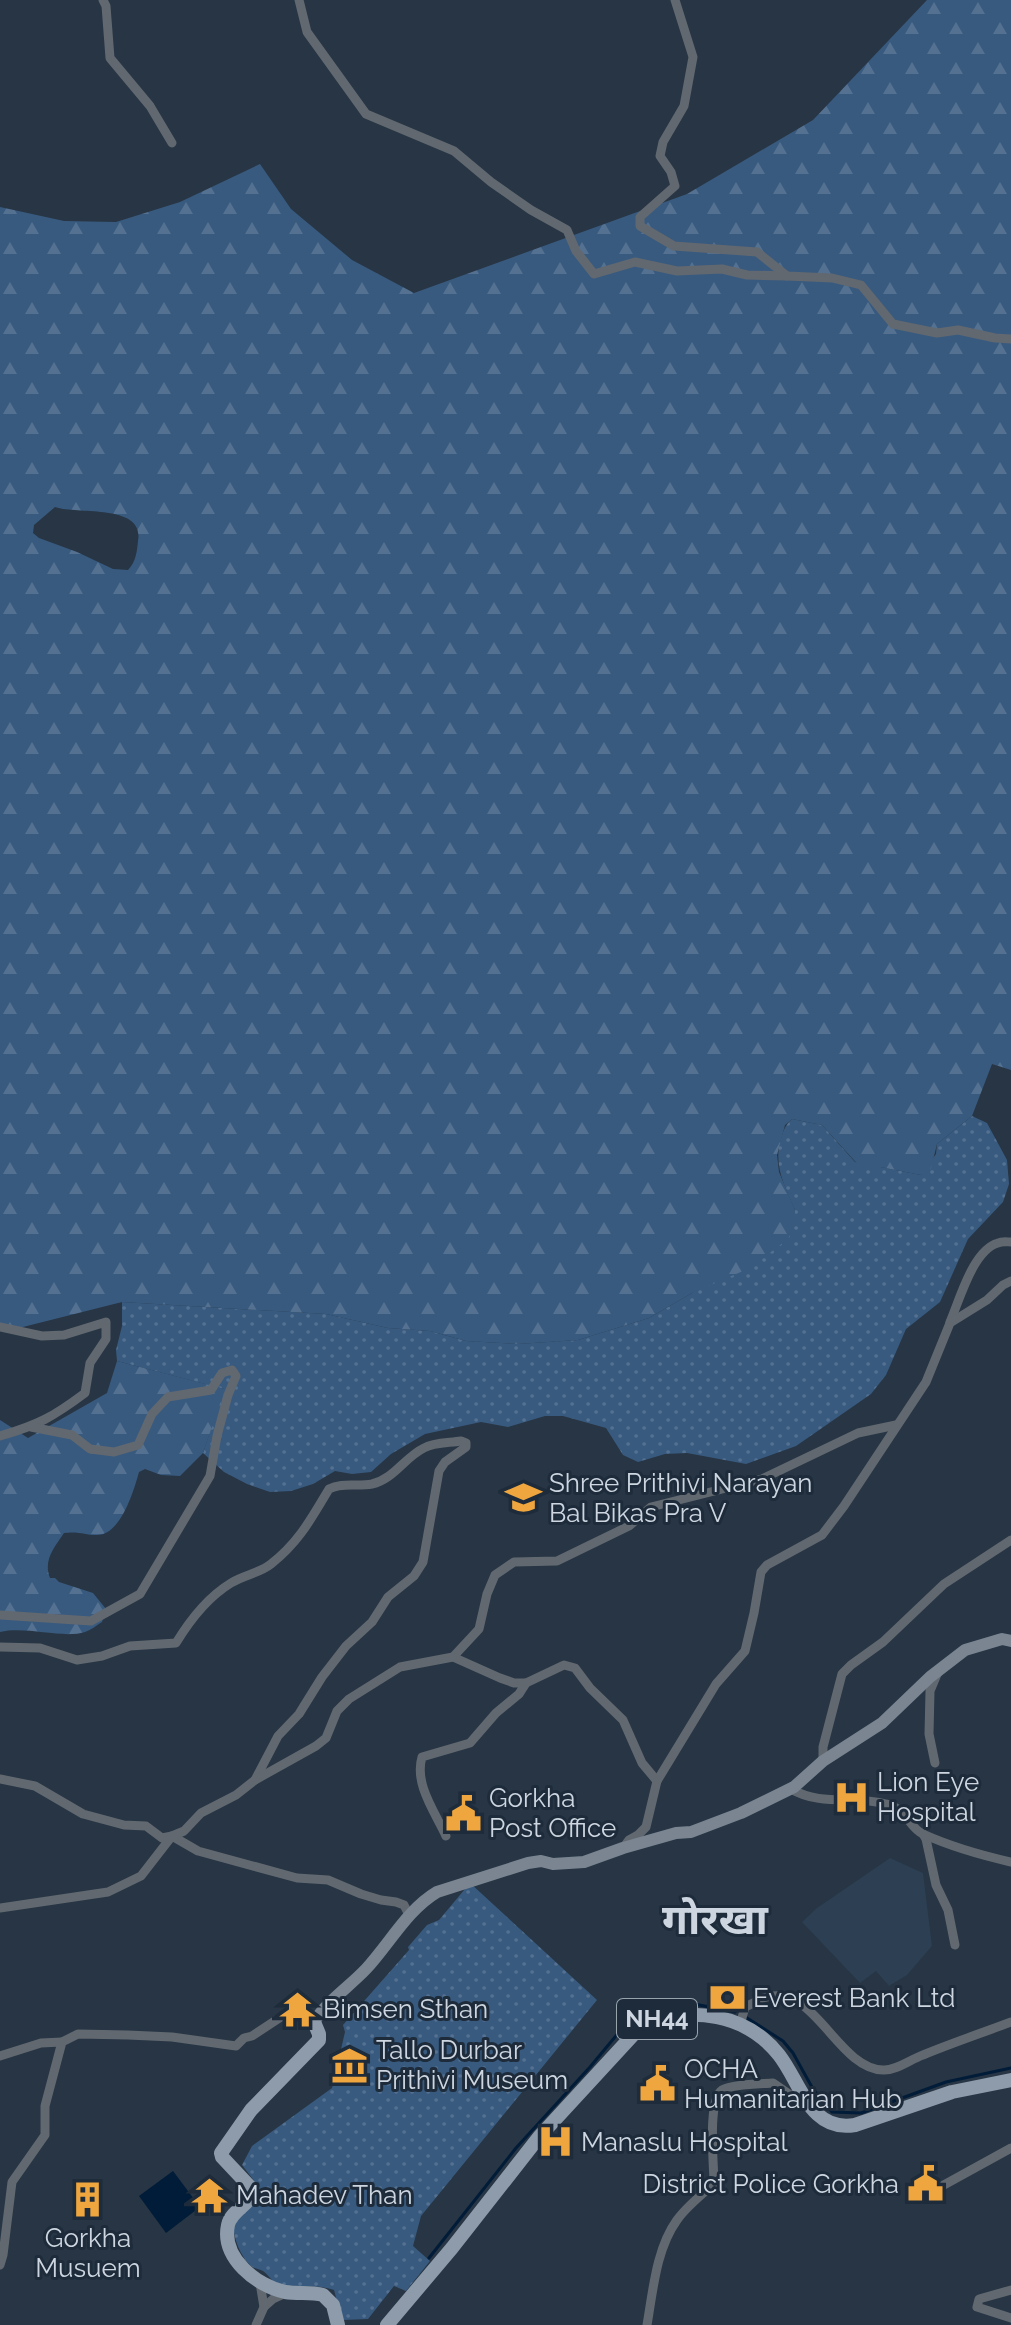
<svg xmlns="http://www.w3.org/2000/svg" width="1011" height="2325" viewBox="0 0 1011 2325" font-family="Raleway,'Noto Sans Devanagari',sans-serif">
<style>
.built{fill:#2c3f53}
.grass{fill:url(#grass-dots)}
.forest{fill:url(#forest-firs);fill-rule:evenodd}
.water{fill:#001c38}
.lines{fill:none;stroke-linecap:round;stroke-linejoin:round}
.stream{stroke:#001c38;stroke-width:3}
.street{stroke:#616870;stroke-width:9}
.secondary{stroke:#7a8591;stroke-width:12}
.primary{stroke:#8d9baa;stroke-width:14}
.labels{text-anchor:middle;stroke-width:6;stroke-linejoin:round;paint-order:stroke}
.shield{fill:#1d2b3a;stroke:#98a3ae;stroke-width:2}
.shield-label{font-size:24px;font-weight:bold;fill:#cdd6e0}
.poi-label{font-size:26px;fill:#cdd6e0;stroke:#1d2b3a;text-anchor:start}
.town-label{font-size:42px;font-weight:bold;fill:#cdd6e0;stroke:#1d2b3a}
</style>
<defs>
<pattern id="grass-dots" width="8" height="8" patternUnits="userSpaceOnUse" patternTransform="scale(2)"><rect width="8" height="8" fill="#385a7f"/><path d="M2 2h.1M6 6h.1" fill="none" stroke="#547191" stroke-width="1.8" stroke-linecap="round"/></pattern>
<pattern id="forest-firs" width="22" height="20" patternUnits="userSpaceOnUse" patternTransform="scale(2)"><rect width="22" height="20" fill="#385a7f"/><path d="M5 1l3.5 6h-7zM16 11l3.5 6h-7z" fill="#547191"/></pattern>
</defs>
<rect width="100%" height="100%" fill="#273544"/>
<!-- built -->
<path class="built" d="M890,1858L923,1873L932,1946L907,1975L889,1986L876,1971L860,1983L802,1922L817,1908Z"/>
<!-- grass -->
<g class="grass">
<path d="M972,1116L987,1123L1007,1160L1009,1184L1003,1202L968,1239L940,1302L906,1329L886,1375L871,1394L796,1446L746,1464L687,1453L665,1454L638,1462L623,1455L606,1428L563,1416H545L508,1427L481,1422L425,1434L391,1454L371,1472L352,1474L335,1471L313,1484L291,1491L270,1492L247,1484L224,1472L203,1453L224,1389L117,1361L116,1350L122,1326V1302L326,1314L388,1328L430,1331L466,1341L518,1344L578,1340L649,1318L692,1293L795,1210C785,1187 774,1167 780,1142C783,1132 784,1126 792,1119L822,1125L855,1162L921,1175L936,1154L937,1144Z"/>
<path d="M470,1883L597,2000L421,2216L413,2246L430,2261L406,2291L394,2286L368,2319L342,2320L334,2290C313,2283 302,2289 283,2286C273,2284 270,2276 263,2271C259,2269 255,2269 251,2266C240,2256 234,2239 233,2225L262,2191L242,2165L252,2146L332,2088L345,2032L343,2025L409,1950L408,1947L427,1925L439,1920Z"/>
</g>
<!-- forest -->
<g class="forest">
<path d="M927,0H1011V1070L992,1064L972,1116L937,1144L931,1168L921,1175L880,1167L874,1171L862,1169L822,1125L792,1119L785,1125L777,1155L779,1172L795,1210V1225L788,1239L750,1268L692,1293L649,1318L578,1340L518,1344L466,1341L430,1331L388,1328L326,1314L122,1302L15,1329L0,1325V207L64,221L116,222L180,202L260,164L291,209L352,260L414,293L687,194L813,120ZM55,507C77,515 145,503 138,541C137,551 136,562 128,570L113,569L77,552L39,538L33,533L34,525Z"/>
<path d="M117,1361L225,1389L203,1453L180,1476L161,1475L145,1469L139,1472C134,1490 121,1535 97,1535C84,1535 80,1531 64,1533C54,1548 43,1560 50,1578H55L59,1582L93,1593L106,1609L102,1622C97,1625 91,1630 85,1632C63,1639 27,1626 0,1632V1420L28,1438L107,1393Z"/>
</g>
<!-- water -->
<path class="water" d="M173,2171L200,2207L166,2233L139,2196Z"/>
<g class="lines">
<!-- stream -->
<g class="stream">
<path d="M744,2016L783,2041L793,2053L813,2089L832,2112L861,2113L946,2082L1011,2068"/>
<path d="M429,2258L516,2148L590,2067L625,2025L650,2010L689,2003L735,2012"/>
</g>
<!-- street -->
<g class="street">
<path d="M103,0L106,6L110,58L150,106L172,143"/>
<path d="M299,0L307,32L366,114L454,151L491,182L531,210L567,230L576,251L594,274L635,262L677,271L722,269L747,275L787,276"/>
<path d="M675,0L693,57L684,106L663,142L660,156L671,172L675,186L640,217V226L674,246L757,252L787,276L832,278L861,285L893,324L937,333L958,330L995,338L1011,339"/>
<path d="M950,1322C960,1299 973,1250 998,1243C1002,1241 1007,1242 1011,1242"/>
<path d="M0,1327L42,1336L64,1335L106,1322V1339L90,1363L85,1393C53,1417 38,1425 0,1436"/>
<path d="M0,1615L91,1621L140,1594L210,1476L217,1436L228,1395L236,1376L232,1370L222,1373L211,1390L168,1397L152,1414L138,1445L114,1452L90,1449L72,1435L31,1427"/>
<path d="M0,1647L40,1648L77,1660L102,1656L130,1646L176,1643C190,1620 208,1597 231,1583C244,1575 260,1573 271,1564C299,1542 311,1519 329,1489C342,1482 357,1487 372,1484C394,1479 405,1457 424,1448C434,1442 450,1443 461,1441L466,1443V1447L445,1462L439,1471L423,1562L414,1576L388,1597L372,1622L346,1646L322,1677L299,1714L278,1736L255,1780"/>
<path d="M453,1657L479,1629L487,1594L495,1575L514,1562L557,1561L629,1526L651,1507L762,1479L858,1433L896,1425"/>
<path d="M823,1761V1747L842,1674L851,1665L883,1642L944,1584L1011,1540"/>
<path d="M935,1763L929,1734L930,1691L938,1672"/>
<path d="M0,1779L35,1786L83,1814L124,1825L146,1826L162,1838L172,1836L198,1851L297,1878L328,1880L361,1894L381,1900L396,1902L404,1905L409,1915"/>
<path d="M791,1789C822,1807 854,1795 886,1804C906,1808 910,1829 923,1834C952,1847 980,1855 1011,1862"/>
<path d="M923,1834L926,1839L936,1885L948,1910L955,1945"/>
<path d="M446,1836C435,1812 414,1784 422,1757L470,1743L496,1713L519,1694L526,1683L564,1665L575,1668L590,1688L623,1720L642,1763L657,1781"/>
<path d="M623,1848L629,1840L638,1835L646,1827L657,1781L716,1684L745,1651L754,1613L761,1572L767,1565L822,1535L844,1506L926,1382L950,1323L987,1300L1003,1285L1011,1281"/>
<path d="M0,1908L108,1892L141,1876L172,1836L184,1831L201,1813L236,1795L255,1780L316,1746L326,1738L337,1711L349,1699L400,1667L453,1657L500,1678L514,1683H526"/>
<path d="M740,2025L745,2007C752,2004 759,1999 767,1997C815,1984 837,2068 883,2070C896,2071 911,2059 923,2055C952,2043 982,2033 1011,2022"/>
<path d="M0,2056L41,2043L62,2042"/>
<path d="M922,2197L1011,2148"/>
<path d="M0,2265L3,2255L12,2182L45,2135V2106L62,2042L78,2034L128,2035L172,2037L236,2046L244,2038L252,2036L290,2011L300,2014L314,2022"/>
<path d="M1011,2290L979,2299L977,2307L1011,2318"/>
<path d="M264,2307L273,2299L288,2292"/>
<path d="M256,2325L264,2307L260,2283"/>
<path d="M647,2325C653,2291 656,2249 677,2220C687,2206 701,2195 714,2184C714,2166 707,2100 722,2090C733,2084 760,2084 773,2083L808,2107"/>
</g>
<!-- secondary -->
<path class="secondary" d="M314,2022C327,2001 349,1987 366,1969C390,1943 407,1910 437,1892L528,1863L541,1861L553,1864L584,1862L623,1848L676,1833L691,1832L741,1813L794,1787L823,1761L882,1723L930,1677L965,1650L1002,1639L1011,1641"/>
<!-- primary -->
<g class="primary">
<path d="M314,2022L319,2034V2040L251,2110L221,2153L222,2157L253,2190C251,2205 231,2210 228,2225C221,2258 257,2286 285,2292C298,2294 311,2292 323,2295L333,2305L338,2325"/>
<path d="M387,2325L452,2248L539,2137L644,2023C692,2007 746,2013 779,2055C801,2083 810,2133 855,2125L952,2092L1011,2080"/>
</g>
</g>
<!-- icons -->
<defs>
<symbol id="school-bare" viewBox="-9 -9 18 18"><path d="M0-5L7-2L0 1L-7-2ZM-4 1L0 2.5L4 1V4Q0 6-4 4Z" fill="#f0a63f" stroke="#1d2b3a" stroke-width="2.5" paint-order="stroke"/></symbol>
<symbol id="hospital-bare" viewBox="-9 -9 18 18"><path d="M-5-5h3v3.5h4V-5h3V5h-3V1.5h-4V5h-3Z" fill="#f0a63f" stroke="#1d2b3a" stroke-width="2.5" paint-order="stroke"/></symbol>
<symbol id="civic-bare" viewBox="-9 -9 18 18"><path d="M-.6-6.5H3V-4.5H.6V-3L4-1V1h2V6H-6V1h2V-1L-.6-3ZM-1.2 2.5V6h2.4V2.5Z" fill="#f0a63f" stroke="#1d2b3a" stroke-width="2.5" paint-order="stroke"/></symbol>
<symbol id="bank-bare" viewBox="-9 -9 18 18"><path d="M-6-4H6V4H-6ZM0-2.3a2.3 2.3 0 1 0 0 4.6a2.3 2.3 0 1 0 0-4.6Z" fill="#f0a63f" stroke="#1d2b3a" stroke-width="2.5" paint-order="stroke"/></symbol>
<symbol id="temple-bare" viewBox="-9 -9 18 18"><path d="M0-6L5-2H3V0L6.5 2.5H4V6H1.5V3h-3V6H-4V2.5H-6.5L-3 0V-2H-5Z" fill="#f0a63f" stroke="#1d2b3a" stroke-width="2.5" paint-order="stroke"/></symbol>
<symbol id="museum-bare" viewBox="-9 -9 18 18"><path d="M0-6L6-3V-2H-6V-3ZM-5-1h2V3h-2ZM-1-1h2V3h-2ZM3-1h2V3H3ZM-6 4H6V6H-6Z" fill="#f0a63f" stroke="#1d2b3a" stroke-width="2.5" paint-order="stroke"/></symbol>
<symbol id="building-bare" viewBox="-9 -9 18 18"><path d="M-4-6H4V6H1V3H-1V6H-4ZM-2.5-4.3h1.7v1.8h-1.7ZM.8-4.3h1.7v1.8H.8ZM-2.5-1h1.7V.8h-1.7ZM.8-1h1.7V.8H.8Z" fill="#f0a63f" stroke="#1d2b3a" stroke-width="2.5" paint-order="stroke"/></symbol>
</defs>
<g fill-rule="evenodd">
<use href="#school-bare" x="498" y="1472" width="51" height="51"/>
<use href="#hospital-bare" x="826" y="1772" width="51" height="51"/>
<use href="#civic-bare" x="438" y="1788" width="51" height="51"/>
<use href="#bank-bare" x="702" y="1972" width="51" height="51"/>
<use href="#temple-bare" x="272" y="1984" width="51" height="51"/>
<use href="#museum-bare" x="324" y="2040" width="51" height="51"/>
<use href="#civic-bare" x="632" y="2058" width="51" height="51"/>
<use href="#hospital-bare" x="530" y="2116" width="51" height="51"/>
<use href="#civic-bare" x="900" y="2158" width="51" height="51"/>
<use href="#temple-bare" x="184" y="2170" width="51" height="51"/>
<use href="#building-bare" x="62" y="2174" width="51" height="51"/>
</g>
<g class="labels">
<!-- shield labels -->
<rect class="shield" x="617" y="1999" width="80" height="40" rx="6"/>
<g class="shield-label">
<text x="657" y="2027">NH44</text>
</g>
<!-- poi labels -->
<g class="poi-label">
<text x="549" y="1492">Shree Prithivi Narayan<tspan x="549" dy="30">Bal Bikas Pra V</tspan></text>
<text x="877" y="1791">Lion Eye<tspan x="877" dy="30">Hospital</tspan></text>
<text x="489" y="1807">Gorkha<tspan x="489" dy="30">Post Office</tspan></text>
<text x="753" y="2007">Everest Bank Ltd</text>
<text x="323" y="2018">Bimsen Sthan</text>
<text x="376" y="2059">Tallo Durbar<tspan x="376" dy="30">Prithivi Museum</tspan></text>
<text x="684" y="2078">OCHA<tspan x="684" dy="30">Humanitarian Hub</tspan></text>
<text x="581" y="2151">Manaslu Hospital</text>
<text x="899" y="2193" text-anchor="end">District Police Gorkha</text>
<text x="236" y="2204">Mahadev Than</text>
<text x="88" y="2247" text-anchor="middle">Gorkha<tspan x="88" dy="30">Musuem</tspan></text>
</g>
<!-- town labels -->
<g class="town-label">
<text x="715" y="1934">गोरखा</text>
</g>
</g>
</svg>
